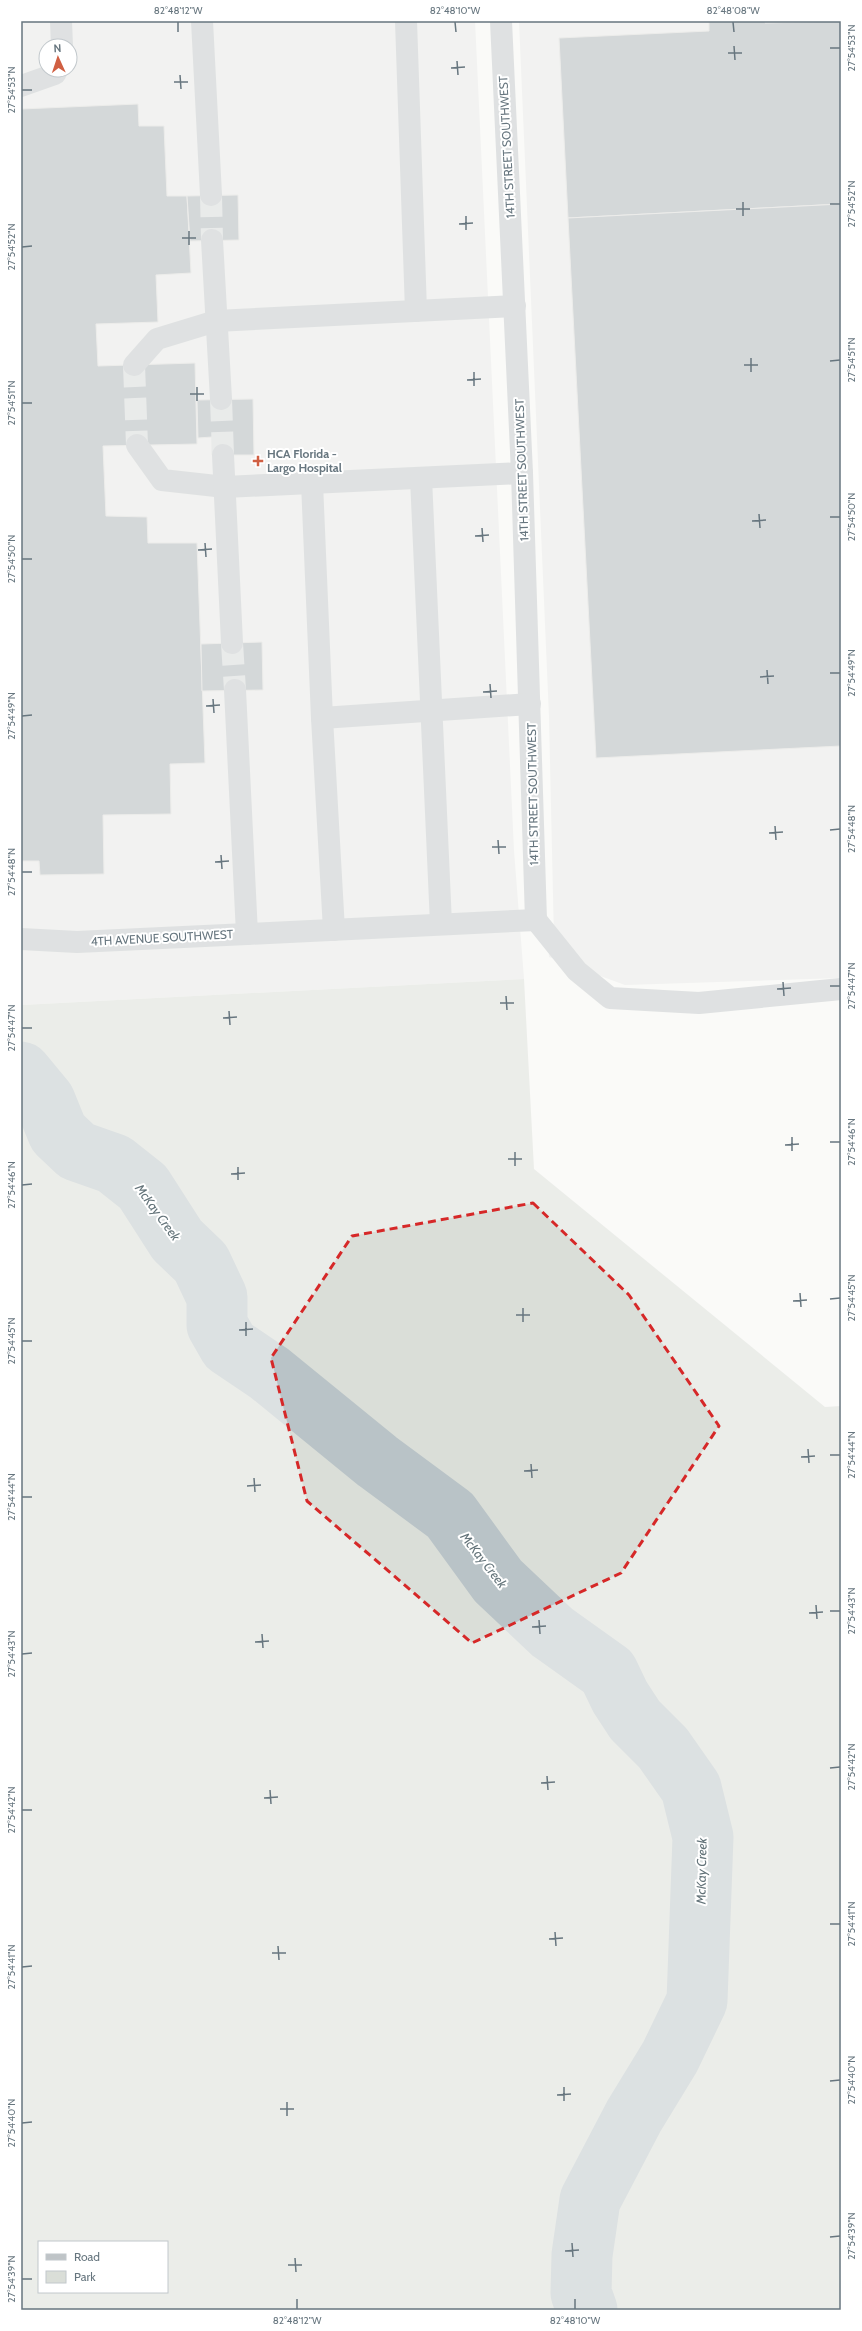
<svg xmlns="http://www.w3.org/2000/svg" width="862" height="2331" viewBox="0 0 862 2331" font-family="Cabin,sans-serif">
<style>
.built{fill:#e8e9e8;fill-rule:evenodd}
.green{fill:#daded8;fill-rule:evenodd}
.lines{fill:none;stroke-linecap:round;stroke-linejoin:round}
.river{stroke:#b9c3c7;stroke-width:61}
.building{fill:#a7afb4;stroke:#dcdcda}
.minor-tunnel{stroke:#d5d9da;stroke-width:22;stroke-dasharray:22 11;stroke-linecap:butt}
.minor{stroke:#bfc4c7;stroke-width:22}
.marked{fill:none;stroke:#d62828;stroke-width:3;stroke-dasharray:8 5;stroke-linejoin:round}
.ticks{fill:none;stroke:#67767f;stroke-width:1.5}
.poi-dot{fill:#d05f42;stroke:#fff;stroke-width:1.5}
.labels{text-anchor:middle;stroke-width:4;stroke-linejoin:round;paint-order:stroke}
.street-label{font-size:12px;fill:#67767f;stroke:#fff}
.poi-label{font-size:12px;font-weight:bold;fill:#67767f;stroke:#fff;text-anchor:start}
.water-label{font-size:13px;font-style:italic;fill:#637379;stroke:#fff}
.neatline{fill:none;stroke:#67767f;stroke-width:1.5}
.ticks-label{font-size:10px;text-anchor:middle;fill:#67767f}
</style>
<rect width="100%" height="100%" fill="#fafaf8"/>
<!-- built -->
<g class="built">
<path d="M21,21H475L514,851L524,979L21,1005ZM46,46H70V70H46Z"/>
<path d="M519,21H841V978L625,985L549,957L548,939H554L549,716Z"/>
</g>
<!-- green -->
<path class="green" d="M524,979L534,1169L825,1407L841,1406V2310H21V1005ZM39,2242H167V2292H39Z"/>
<g class="lines">
<!-- river -->
<path class="river" d="M21,1072L45,1101L58,1133L77,1151L114,1164L143,1187L177,1240L201,1263L217,1297V1325L229,1346L269,1373L377,1461L450,1515L498,1581L552,1632L608,1672L620,1697L635,1720L663,1748L691,1788L703,1837L697,2001L670,2057L634,2116L590,2200L582,2255L581,2293L587,2310"/>
</g>
<!-- building -->
<g class="building">
<path d="M709,21H765V23L841,21V204L568,218L559,38L709,31Z"/>
<path d="M21,104V109L138,104L139,126H164L167,196H187L191,273L156,275L158,322L96,324L98,366L195,363L197,444L103,446L106,516L147,517L148,543H197L205,763L170,764L171,814L103,815L104,874L40,875L39,861H21Z"/>
<path d="M238,195L239,240L190,241L187,196Z"/>
<path d="M841,204V746L596,758L568,218Z"/>
<path d="M253,399L254,455H212V437L198,438L197,400Z"/>
<path d="M262,642L263,690L202,691L201,644Z"/>
</g>
<g class="lines">
<!-- minor-tunnel -->
<g class="minor-tunnel">
<path d="M211,195L212,240"/>
<path d="M134,365L137,445"/>
<path d="M221,399L223,455"/>
<path d="M232,643L235,690"/>
</g>
<!-- minor -->
<g class="minor">
<path d="M61,21L62,46"/>
<path d="M202,21L211,195"/>
<path d="M406,21L416,311"/>
<path d="M501,21L522,473L536,920"/>
<path d="M21,86L55,74L57,70"/>
<path d="M212,240L221,399"/>
<path d="M134,365L157,339L216,321L515,306"/>
<path d="M137,445L162,480L225,487L522,473"/>
<path d="M223,455L232,643"/>
<path d="M421,478L441,924"/>
<path d="M312,483L322,718L530,704"/>
<path d="M235,690L247,934L536,920"/>
<path d="M322,718L334,930"/>
<path d="M536,920L577,971L610,998L699,1003L841,989"/>
<path d="M21,939L77,942L247,934"/>
</g>
</g>
<!-- marked area -->
<path d="M0 0H862V2331H0ZM533,1203L629,1295L719,1426L621,1573L472,1643L307,1501L271,1358L352,1236Z" fill="#fafaf8" fill-opacity=".55" fill-rule="evenodd"/>
<path class="marked" d="M533,1203L629,1295L719,1426L621,1573L472,1643L307,1501L271,1358L352,1236Z"/>
<!-- ticks -->
<path class="ticks" d="M178,22V32M455,22L456,32M733,22L734,32M734,46L735,60M830,48H840M728,53H742M457,61L458,75M451,68L465,67M180,75L181,89M174,82H188M22,90H32M743,202V216M830,204H840M736,209H750M466,216V230M459,224L473,223M189,231V245M182,238H196M22,247L32,246M751,358V372M830,361L840,360M744,365H758M474,372V386M467,380L481,379M197,387V401M190,394H204M22,403H32M759,514L760,528M830,517H840M752,521L766,520M482,528L483,542M475,536L489,535M205,543L206,557M198,550L212,549M22,559H32M767,670L768,684M830,673H840M760,677L774,676M490,684L491,698M483,692L497,691M213,699L214,713M206,706L220,705M22,716L32,715M775,826L776,840M830,830L840,829M769,833L783,832M498,840L499,854M492,847H506M221,855L222,869M215,862L229,861M22,872H32M783,982L784,996M830,986H840M777,989L791,988M506,996L507,1010M500,1003H514M229,1011L230,1025M223,1018L237,1017M22,1028H32M792,1137V1151M830,1142H840M785,1145L799,1144M515,1152V1166M508,1159H522M238,1167V1180M231,1174L245,1173M22,1185L32,1184M800,1293L801,1307M830,1299L840,1298M793,1301L807,1300M523,1308V1322M516,1315H530M246,1322V1336M239,1330L253,1329M22,1341H32M808,1449L809,1463M830,1455H840M801,1457L815,1456M531,1464L532,1478M524,1471L538,1470M254,1478L255,1492M247,1486L261,1485M22,1497H32M816,1605L817,1619M830,1611H840M809,1613L823,1612M539,1620L540,1634M532,1627L546,1626M262,1634L263,1648M255,1642L269,1641M22,1654L32,1653M830,1768L840,1767M547,1776L548,1790M541,1783L555,1782M270,1790L271,1804M264,1798L278,1797M22,1810H32M830,1924H840M555,1932L556,1946M549,1939L563,1938M278,1946L279,1960M272,1953H286M22,1967L32,1966M830,2081L840,2080M564,2087V2101M557,2095L571,2094M287,2102V2116M280,2109H294M22,2123L32,2122M830,2237L840,2236M572,2243L573,2257M565,2251L579,2250M295,2258L296,2272M288,2265H302M22,2279H32M297,2299V2309M575,2299V2309"/>
<!-- markers -->
<path class="poi-dot" d="M256 455h4v4h4v4h-4v4h-4v-4h-4v-4h4z"/>
<g class="labels">
<!-- street labels -->
<g class="street-label">
<text transform="translate(507 147) rotate(-93)" y="4">14TH STREET SOUTHWEST</text>
<text transform="translate(522 470) rotate(-92)" y="4">14TH STREET SOUTHWEST</text>
<text transform="translate(533 794) rotate(-91)" y="4">14TH STREET SOUTHWEST</text>
<text transform="translate(162 938) rotate(-3)" y="4">4TH AVENUE SOUTHWEST</text>
</g>
<!-- poi labels -->
<g class="poi-label">
<text x="267" y="458">HCA Florida -<tspan x="267" dy="14">Largo Hospital</tspan></text>
</g>
<!-- water labels -->
<g class="water-label">
<text transform="translate(158 1212) rotate(54)" y="5">McKay Creek</text>
<text transform="translate(484 1560) rotate(52)" y="5">McKay Creek</text>
<text transform="translate(701 1871) rotate(-89)" y="5">McKay Creek</text>
</g>
</g>
<!-- border -->
<rect width="862" height="2331" fill="none" stroke="#ffffff" stroke-width="44"/>
<!-- legend -->
<rect x="38" y="2241" width="130" height="52" fill="#ffffff" stroke="#c2c8cc"/>
<rect x="46" y="2254" width="20" height="6" fill="#bfc4c7" stroke="#c2c8cc"/>
<text x="74" y="2261" font-size="12" fill="#67767f">Road</text>
<rect x="46" y="2271" width="20" height="12" fill="#daded8" stroke="#c2c8cc"/>
<text x="74" y="2281" font-size="12" fill="#67767f">Park</text>
<!-- north arrow -->
<g transform="translate(58 58) rotate(357)"><circle r="19" fill="#ffffff" stroke="#c2c8cc"/>
<path d="M0-3L7 15L0 10L-7 15Z" fill="#d05f42"/>
<text y="-6" font-size="11" font-weight="bold" text-anchor="middle" fill="#67767f">N</text>
</g>
<rect x="22" y="22" width="818" height="2287" class="neatline"/>
<g class="ticks-label">
<text x="178" y="14">82°48'12"W</text>
<text x="455" y="14">82°48'10"W</text>
<text x="733" y="14">82°48'08"W</text>
<text transform="translate(851 48) rotate(-90)" y="4">27°54'53"N</text>
<text transform="translate(11 90) rotate(-90)" y="4">27°54'53"N</text>
<text transform="translate(851 204) rotate(-90)" y="4">27°54'52"N</text>
<text transform="translate(11 247) rotate(-90)" y="4">27°54'52"N</text>
<text transform="translate(851 360) rotate(-90)" y="4">27°54'51"N</text>
<text transform="translate(11 403) rotate(-90)" y="4">27°54'51"N</text>
<text transform="translate(851 517) rotate(-90)" y="4">27°54'50"N</text>
<text transform="translate(11 559) rotate(-90)" y="4">27°54'50"N</text>
<text transform="translate(851 673) rotate(-90)" y="4">27°54'49"N</text>
<text transform="translate(11 716) rotate(-90)" y="4">27°54'49"N</text>
<text transform="translate(851 829) rotate(-90)" y="4">27°54'48"N</text>
<text transform="translate(11 872) rotate(-90)" y="4">27°54'48"N</text>
<text transform="translate(851 986) rotate(-90)" y="4">27°54'47"N</text>
<text transform="translate(11 1028) rotate(-90)" y="4">27°54'47"N</text>
<text transform="translate(851 1142) rotate(-90)" y="4">27°54'46"N</text>
<text transform="translate(11 1185) rotate(-90)" y="4">27°54'46"N</text>
<text transform="translate(851 1298) rotate(-90)" y="4">27°54'45"N</text>
<text transform="translate(11 1341) rotate(-90)" y="4">27°54'45"N</text>
<text transform="translate(851 1455) rotate(-90)" y="4">27°54'44"N</text>
<text transform="translate(11 1497) rotate(-90)" y="4">27°54'44"N</text>
<text transform="translate(851 1611) rotate(-90)" y="4">27°54'43"N</text>
<text transform="translate(11 1654) rotate(-90)" y="4">27°54'43"N</text>
<text transform="translate(851 1767) rotate(-90)" y="4">27°54'42"N</text>
<text transform="translate(11 1810) rotate(-90)" y="4">27°54'42"N</text>
<text transform="translate(851 1924) rotate(-90)" y="4">27°54'41"N</text>
<text transform="translate(11 1967) rotate(-90)" y="4">27°54'41"N</text>
<text transform="translate(851 2080) rotate(-90)" y="4">27°54'40"N</text>
<text transform="translate(11 2123) rotate(-90)" y="4">27°54'40"N</text>
<text transform="translate(851 2236) rotate(-90)" y="4">27°54'39"N</text>
<text transform="translate(11 2279) rotate(-90)" y="4">27°54'39"N</text>
<text x="297" y="2324">82°48'12"W</text>
<text x="575" y="2324">82°48'10"W</text>
</g>
</svg>
